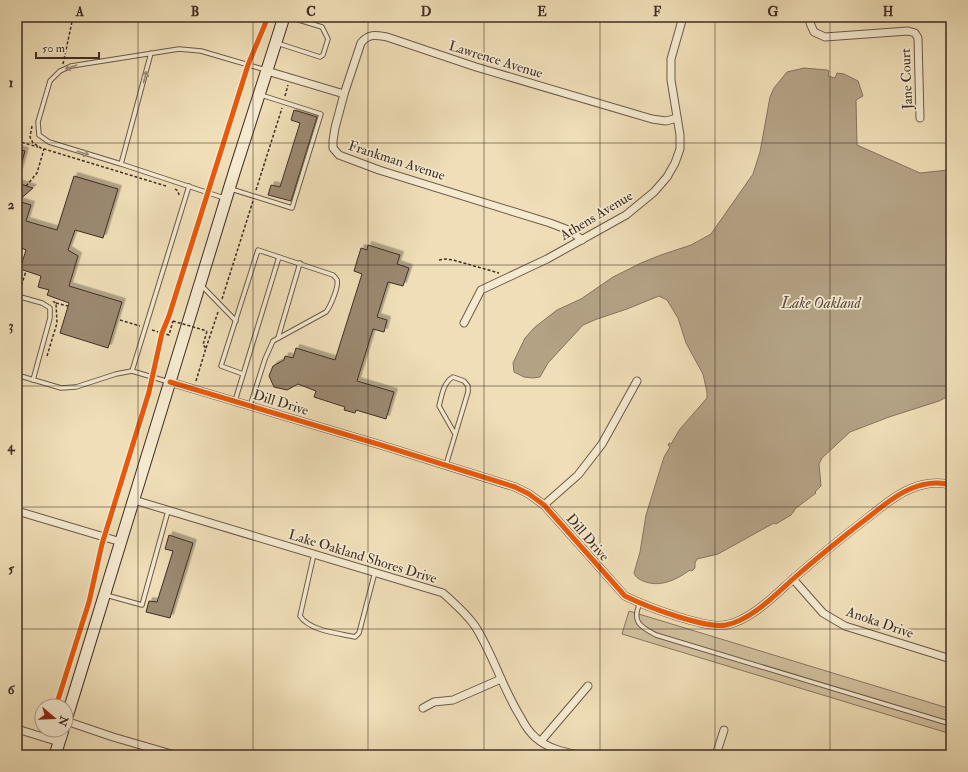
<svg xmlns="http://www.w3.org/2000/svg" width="968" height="772" viewBox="0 0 968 772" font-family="'IM FELL Double Pica',serif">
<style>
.green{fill:#d1c09e;stroke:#887662}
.water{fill:#b4a285;stroke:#86735f}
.building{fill:#9b8971;stroke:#402d25;filter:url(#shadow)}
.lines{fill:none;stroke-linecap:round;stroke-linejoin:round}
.service-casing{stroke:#6c594a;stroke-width:5.5}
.minor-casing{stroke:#6c594a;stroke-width:9}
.secondary-casing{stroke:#402d25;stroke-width:13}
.path{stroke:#402d25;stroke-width:1.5;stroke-dasharray:3 2;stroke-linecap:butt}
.service{stroke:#f5ead0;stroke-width:3.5}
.minor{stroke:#f5ead0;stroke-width:7}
.secondary{stroke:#f5ead0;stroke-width:11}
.path-bridge{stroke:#402d25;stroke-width:1.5;stroke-dasharray:3 2;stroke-linecap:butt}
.cycleway-casing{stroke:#f5ead0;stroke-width:8}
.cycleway{stroke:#e8590c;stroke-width:5}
.oneway{stroke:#9a8c7a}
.grid{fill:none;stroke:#402d25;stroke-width:1;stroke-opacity:0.55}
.labels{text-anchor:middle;stroke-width:3.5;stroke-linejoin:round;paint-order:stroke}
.street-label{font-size:14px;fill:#402d25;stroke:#f5ead0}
.water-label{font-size:15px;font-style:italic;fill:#5d4a3d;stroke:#f5ead0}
.neatline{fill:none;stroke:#402d25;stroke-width:1.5}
.grid-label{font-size:13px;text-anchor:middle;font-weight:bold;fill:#402d25}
</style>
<defs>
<filter id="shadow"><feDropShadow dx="3.5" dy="-3.5" stdDeviation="0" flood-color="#0004"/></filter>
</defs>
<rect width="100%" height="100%" fill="#efdeb7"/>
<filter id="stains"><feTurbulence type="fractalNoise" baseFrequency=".005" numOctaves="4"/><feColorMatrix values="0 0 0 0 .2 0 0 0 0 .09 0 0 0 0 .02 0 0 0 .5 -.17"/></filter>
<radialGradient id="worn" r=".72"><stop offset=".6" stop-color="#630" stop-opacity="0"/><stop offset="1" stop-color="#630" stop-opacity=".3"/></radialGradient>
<!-- green -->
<path class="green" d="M629,611L951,709V734L622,634Z"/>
<!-- water -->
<path class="water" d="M804,68L827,70L829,71L828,76L835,78L837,73L844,74L858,81L863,96L856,100L857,145L920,173L948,170L951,168V395L939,401L889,417L850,432L822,458L819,464L821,486L815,492L816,493L796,508L791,515L776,524L774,523L718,554L697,559L695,563V568L692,571L690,570C676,580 660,588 643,581C639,579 636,578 634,573L640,552L646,515L664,457L670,447L668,445L669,443L671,444L680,429L707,398V392L703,374L686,343L678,318L667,300L659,296L627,309L597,319L583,325L548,363L540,377L533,378L524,377L514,372L513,363L525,338L535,327L557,310L581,299L613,277L641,263L661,255L691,245L711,234L753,174L760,152L770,97L774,88L787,72Z"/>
<!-- building -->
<g class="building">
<path d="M294,110L317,117L291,201L268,195L271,185L280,187L300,123L291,120Z"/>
<path d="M17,149L25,151L19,172H17Z"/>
<path d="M74,176L118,189L103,238L75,230L68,250L78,256L69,286L122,302L108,348L60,333L69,303L47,295L49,290L38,287L41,276L20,269L26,250L19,247L22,238L17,236V183L33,188L18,201L31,205L26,221L57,230Z"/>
<path d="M368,245L400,255L397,264L409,268L403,286L388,282L377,317L387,320L384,332L373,329L357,381L394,392L386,419L356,410L355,413L344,410L345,407L314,397L316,391L298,384L287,390L274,387L269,376L273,366L284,360L285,356L293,358L296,348L335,360L362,274L354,271L361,248L367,250Z"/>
<path d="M169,535L193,543L170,618L146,612L149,601L157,602L173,551L165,549Z"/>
</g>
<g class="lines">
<defs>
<g id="service">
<path d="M277,43L320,57L323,55L328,39L322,27L289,17"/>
<path d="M151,53L121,164L49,142L39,135L38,122L50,81L60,71L71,66L179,49L201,51L266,70"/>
<path d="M121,164L224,198"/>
<path d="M231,189L292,208L321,114L261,95"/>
<path d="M202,286L236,321"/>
<path d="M17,296L42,303L50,308V318L33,380"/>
<path d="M278,338L300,263"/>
<path d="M132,371L189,186"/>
<path d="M243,374L221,366L258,250L279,257"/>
<path d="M17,375L61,388L76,387L116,374L132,371L169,382"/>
<path d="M235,401L279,257L333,275C334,276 337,279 337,280C339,287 330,307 326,312L273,341L265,359L250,406"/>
<path d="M446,465L468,392V386L464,381L453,377C443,383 442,395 439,406L455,434"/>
<path d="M314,554L300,616C310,631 338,633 355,637L359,633L375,572"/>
<path d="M106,595L142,605L168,511"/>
<path d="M640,603C631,622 641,627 656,635L951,724"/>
</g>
<g id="minor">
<path d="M813,17L810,23L814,32L825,37L908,31L915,33L918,38L920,118"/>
<path d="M267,71L344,94"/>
<path d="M582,240L571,231L550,223L379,170L339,155L333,148V141L335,128L344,94L361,43C369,33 376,35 387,37L476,67L652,119L666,121L677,118"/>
<path d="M464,323L481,290L547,259L626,215L654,192L667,177L675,163L680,149V135L671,80V59L683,17"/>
<path d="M170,382L381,445L515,487L529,494L544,505L625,596C645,606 705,629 726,625C751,620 774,596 793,579C818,557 844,536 870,516C883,506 895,495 910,489C924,483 937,481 951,485"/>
<path d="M134,500L443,593C454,603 466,613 475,626C493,654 502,687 520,716C524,724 529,732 536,738C547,748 564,752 578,755"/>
<path d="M544,505L578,475L602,444L637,381"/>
<path d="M17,511L121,542"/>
<path d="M793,579L823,613L845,626L951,659"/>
<path d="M423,708L434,702L453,700L501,679"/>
<path d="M66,721L113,737L175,755"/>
<path d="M17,729L59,742"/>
<path d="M541,741L588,686"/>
<path d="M716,755L724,730"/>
</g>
<g id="secondary">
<path d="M66,720L234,173L284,17"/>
<path d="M55,755L63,730"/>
</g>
</defs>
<!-- service casing -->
<use href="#service" class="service-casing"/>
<!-- minor casing -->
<use href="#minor" class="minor-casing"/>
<!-- secondary casing -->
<use href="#secondary" class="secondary-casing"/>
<!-- path -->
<g class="path">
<path d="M63,64L73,17"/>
<path d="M285,96L288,85"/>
<path d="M32,126L30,137L33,143L41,148L166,186"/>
<path d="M17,141L38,147"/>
<path d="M26,186L37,173L44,149"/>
<path d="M175,189L178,191L179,195"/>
<path d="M256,190L282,108"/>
<path d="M439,260L446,259L453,260L499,273"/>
<path d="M20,290L26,271"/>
<path d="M222,299L253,201"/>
<path d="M56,303L68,306"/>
<path d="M120,320L140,326"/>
<path d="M152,330L169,335L173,321"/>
<path d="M206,348L218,312"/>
<path d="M47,356L57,323L56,303L52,301"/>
<path d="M196,381L206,348L203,345L207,331"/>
</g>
<!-- service -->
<use href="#service" class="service"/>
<!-- minor -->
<use href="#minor" class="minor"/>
<!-- secondary -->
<use href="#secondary" class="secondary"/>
<!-- path-bridge -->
<path class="path-bridge" d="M173,321L207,331"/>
<defs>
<g id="cycleway">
<path d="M170,382L381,445L515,487L529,494L544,505L625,596C645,606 705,629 726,625C751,620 774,596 793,579C818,557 844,536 870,516C883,506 895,495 910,489C924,483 937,481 951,485"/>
<path d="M56,706L89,602L102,544L149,392L162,333L169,316L248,65L268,17"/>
</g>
</defs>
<!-- cycleway casing -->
<use href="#cycleway" class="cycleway-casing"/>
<!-- cycleway -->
<use href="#cycleway" class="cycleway"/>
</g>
<!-- one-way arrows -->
<defs><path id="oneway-shaft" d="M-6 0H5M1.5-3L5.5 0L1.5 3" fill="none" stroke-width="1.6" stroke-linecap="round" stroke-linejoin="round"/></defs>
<g class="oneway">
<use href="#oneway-shaft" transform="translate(71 67) rotate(162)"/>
<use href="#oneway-shaft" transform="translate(145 77) rotate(-75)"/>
<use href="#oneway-shaft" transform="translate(83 153) rotate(17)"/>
</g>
<!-- grid -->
<path class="grid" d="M138,17V755M253,17V755M368,17V755M484,17V755M600,17V755M715,17V755M830,17V755M17,143H951M17,265H951M17,386H951M17,507H951M17,629H951"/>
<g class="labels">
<!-- street labels -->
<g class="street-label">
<text transform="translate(496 59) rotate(17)" y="5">Lawrence Avenue</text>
<text transform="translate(906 79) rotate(-92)" y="5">Jane Court</text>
<text transform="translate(397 160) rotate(18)" y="5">Frankman Avenue</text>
<text transform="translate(596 215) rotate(-31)" y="5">Athens Avenue</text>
<text transform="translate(281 402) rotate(17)" y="5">Dill Drive</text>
<text transform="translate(588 537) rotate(49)" y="5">Dill Drive</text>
<text transform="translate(363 556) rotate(17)" y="5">Lake Oakland Shores Drive</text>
<text transform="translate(880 622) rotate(19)" y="5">Anoka Drive</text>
</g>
<!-- water labels -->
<g class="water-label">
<text x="821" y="308">Lake Oakland</text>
</g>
</g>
<!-- margin -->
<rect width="968" height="772" fill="none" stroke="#efdeb7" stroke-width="44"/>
<!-- north arrow -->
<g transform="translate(54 718) rotate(109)"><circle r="19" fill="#f5ead0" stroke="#ad9e8c"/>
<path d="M0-3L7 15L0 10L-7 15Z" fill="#8f2418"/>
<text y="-6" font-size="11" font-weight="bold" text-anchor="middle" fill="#402d25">N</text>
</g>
<!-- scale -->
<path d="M36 52v6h63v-6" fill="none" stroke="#402d25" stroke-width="2"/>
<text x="42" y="52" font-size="12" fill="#402d25" stroke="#f5ead0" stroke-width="3" paint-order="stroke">50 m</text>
<rect x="22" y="22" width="924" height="728" class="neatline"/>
<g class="grid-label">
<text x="80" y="16">A</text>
<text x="195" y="16">B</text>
<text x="311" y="16">C</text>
<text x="426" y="16">D</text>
<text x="542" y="16">E</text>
<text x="657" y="16">F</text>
<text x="773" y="16">G</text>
<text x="888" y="16">H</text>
<text x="11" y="87">1</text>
<text x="11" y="209">2</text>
<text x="11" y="330">3</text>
<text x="11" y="451">4</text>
<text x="11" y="573">5</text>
<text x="11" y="694">6</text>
</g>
<rect width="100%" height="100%" filter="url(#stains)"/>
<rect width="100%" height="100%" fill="url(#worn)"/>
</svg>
